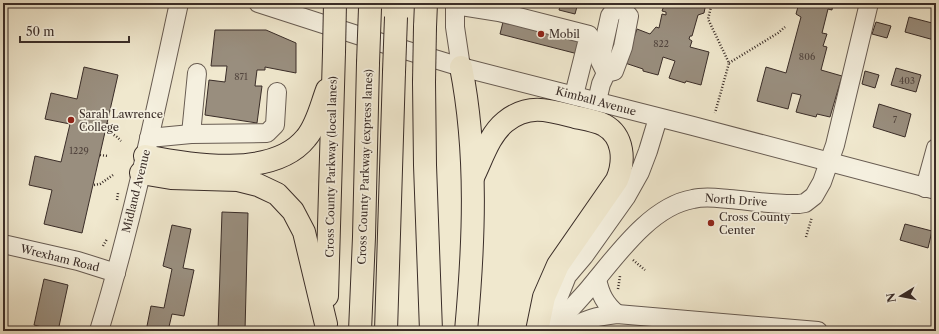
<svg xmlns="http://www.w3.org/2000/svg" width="939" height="334" viewBox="0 0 939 334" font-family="'Libre Caslon Text',serif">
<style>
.building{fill:#998e7e;stroke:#3a2d28}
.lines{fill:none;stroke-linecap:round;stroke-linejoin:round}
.minor-casing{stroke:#685c52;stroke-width:20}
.highway-casing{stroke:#3a2d28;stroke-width:24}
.path{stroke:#3a2d28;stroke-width:2.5;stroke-dasharray:1 2;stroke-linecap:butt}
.minor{stroke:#f5f0df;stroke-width:18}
.highway{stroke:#f0e8ce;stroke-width:22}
.highway-bridge-casing{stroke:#3a2d28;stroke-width:24;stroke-linecap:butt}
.highway-bridge{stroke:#f0e8ce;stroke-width:22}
.poi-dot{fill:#8f2418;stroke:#f5f0df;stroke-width:1.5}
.labels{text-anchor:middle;stroke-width:3.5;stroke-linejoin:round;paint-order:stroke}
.number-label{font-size:9px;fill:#52453e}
.poi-label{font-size:11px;fill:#3a2d28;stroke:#f5f0df;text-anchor:start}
.street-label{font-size:11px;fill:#3a2d28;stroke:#f5f0df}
</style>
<rect width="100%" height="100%" fill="#f0e8ce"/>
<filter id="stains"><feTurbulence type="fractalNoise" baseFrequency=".005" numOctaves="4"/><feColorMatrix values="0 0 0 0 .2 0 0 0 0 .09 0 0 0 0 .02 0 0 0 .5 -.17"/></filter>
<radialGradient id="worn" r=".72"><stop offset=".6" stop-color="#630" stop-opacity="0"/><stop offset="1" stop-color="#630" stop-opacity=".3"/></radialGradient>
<!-- building -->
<g class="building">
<path d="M561,3H578L575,14L559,10Z"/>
<path d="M665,3H706L704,13L698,15L692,36H690L689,39L692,41L690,47L709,52L701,85L686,81L685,83L669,78L675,61L663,57L658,75L643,71V69L625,63L637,29L650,34L656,27L659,28L662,14L666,15V12L662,11Z"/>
<path d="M799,3H833L832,10L828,9L822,33L827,34L823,46L827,47L821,70L842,76L830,117L817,114L816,117L796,112L801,95L792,93L788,109L757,101L766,67L786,73L801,17L796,14Z"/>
<path d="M909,17L936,24V32L934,40L905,32Z"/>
<path d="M504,18L582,39L578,54L500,34Z"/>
<path d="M876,22L891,26L887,38L872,34Z"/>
<path d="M215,30H266L296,43V73L265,67V70H257L255,86H262L257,123L205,115L209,80L225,82L227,66H211Z"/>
<path d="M84,67L118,75L82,233L44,224L52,190L29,185L35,156L61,162L70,124L45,119L51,93L77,99Z"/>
<path d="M896,68L921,75L916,92L891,85Z"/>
<path d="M865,71L879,75L875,88L862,84Z"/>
<path d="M879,104L911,114L905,137L873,127Z"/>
<path d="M222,212L248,213L245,331H218Z"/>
<path d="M905,224L932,231L928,248L900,240Z"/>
<path d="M172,225L191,229L183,268L194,270L184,316L172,314L168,331H146L151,306L164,308L172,269L163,266Z"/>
<path d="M44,279L68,285L58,331L34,325Z"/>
</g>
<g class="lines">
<defs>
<g id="minor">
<path d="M258,3L382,43L461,67L693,126L936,190"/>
<path d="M455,3V27L461,67"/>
<path d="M455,5L499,12L589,35L574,95"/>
<path d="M597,101L601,84L606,73L600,61L610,16L618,5L629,16L623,47L614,71L606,73"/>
<path d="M191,134L197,73"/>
<path d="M149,138L191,134L267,133L275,125L277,92"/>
<path d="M925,188L936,148"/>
<path d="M3,244L78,261L116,273"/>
<path d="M597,279C600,294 605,304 617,314"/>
<path d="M99,331C132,223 155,113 179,3"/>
<path d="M545,331L567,276L584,256L626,197L640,172L648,151L658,118"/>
<path d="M555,331C564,313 579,301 591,286C617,255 651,206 693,199C705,196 717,198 729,199C752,201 776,205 799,204L805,203L814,196L822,182L829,162L835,145L869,3"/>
<path d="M568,331C583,319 598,316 617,314L818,331"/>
</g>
<g id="highway">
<path d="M425,27L426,3"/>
<path d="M461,67C478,154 474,243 466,331"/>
<path d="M424,82L425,165L431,331"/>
<path d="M145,156C190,165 273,179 306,138C317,125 321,106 327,90"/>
<path d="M141,173L171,178L238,180L258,185L277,194L293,211L304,232L326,324"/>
<path d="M473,177C482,159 489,135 505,122C528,103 549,110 575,117C584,119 596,121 604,125C624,136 625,161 617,180L558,265L544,297L537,331"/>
<path d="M327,296L334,52"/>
<path d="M360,331L364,237L368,63"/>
<path d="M386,331L394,72"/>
</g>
</defs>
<!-- minor casing -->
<use href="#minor" class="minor-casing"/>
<!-- highway casing -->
<use href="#highway" class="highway-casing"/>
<!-- path -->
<g class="path">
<path d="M712,3L708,19L729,63L715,113"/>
<path d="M729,63L778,33L785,27"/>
<path d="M107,123L108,131L117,137L121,141"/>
<path d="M100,155L108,156"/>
<path d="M94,185L100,184L113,175"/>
<path d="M117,200L118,193"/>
<path d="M806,237L812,217"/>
<path d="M103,246L107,239"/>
<path d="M633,260L645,270"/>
<path d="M618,289L620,276"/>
</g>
<!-- minor -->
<use href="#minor" class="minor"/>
<!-- highway -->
<use href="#highway" class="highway"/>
<defs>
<g id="highway-bridge">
<path d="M334,52L335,3"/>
<path d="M368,63L370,8"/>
<path d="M394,72L396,17"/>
<path d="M424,82L425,27"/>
</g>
</defs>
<!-- highway-bridge casing -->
<use href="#highway-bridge" class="highway-bridge-casing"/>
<!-- highway-bridge -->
<use href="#highway-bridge" class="highway-bridge"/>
</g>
<!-- markers -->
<g class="poi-dot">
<circle cx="541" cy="34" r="4"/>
<circle cx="71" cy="120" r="4"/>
<circle cx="711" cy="223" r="4"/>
</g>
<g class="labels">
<!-- number labels -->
<g class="number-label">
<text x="661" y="47">822</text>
<text x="807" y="60">806</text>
<text x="241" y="80">871</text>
<text x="907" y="84">403</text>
<text x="895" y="123">7</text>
<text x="79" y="154">1229</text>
</g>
<!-- poi labels -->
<g class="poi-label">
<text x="549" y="38">Mobil</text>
<text x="79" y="118">Sarah Lawrence<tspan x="79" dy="13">College</tspan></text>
<text x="719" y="221">Cross County<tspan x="719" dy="13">Center</tspan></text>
</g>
<!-- street labels -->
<g class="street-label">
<text transform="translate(596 101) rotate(15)" y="4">Kimball Avenue</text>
<text transform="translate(331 167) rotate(-89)" y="4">Cross County Parkway (local lanes)</text>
<text transform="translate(365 167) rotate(-88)" y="4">Cross County Parkway (express lanes)</text>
<text transform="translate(136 191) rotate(-76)" y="4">Midland Avenue</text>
<text transform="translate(736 200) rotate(4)" y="4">North Drive</text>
<text transform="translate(60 258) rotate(14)" y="4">Wrexham Road</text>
</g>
</g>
<!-- margin -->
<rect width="939" height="334" fill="none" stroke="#f0e8ce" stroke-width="16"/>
<rect x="4" y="4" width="931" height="326" fill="none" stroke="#3a2d28" stroke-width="2"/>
<rect x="8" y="8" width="923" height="318" fill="none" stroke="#3a2d28"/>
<!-- north arrow -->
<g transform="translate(901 296) rotate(260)" stroke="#f5f0df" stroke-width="3" paint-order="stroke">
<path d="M0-3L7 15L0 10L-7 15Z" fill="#3a2d28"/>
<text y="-6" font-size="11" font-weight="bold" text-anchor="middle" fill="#3a2d28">N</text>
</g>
<!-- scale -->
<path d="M20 36v6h109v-6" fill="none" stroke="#3a2d28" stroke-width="2"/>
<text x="26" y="36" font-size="12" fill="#3a2d28" stroke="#f5f0df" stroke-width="3" paint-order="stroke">50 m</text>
<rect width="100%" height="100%" filter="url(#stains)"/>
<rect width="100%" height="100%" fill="url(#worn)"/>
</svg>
